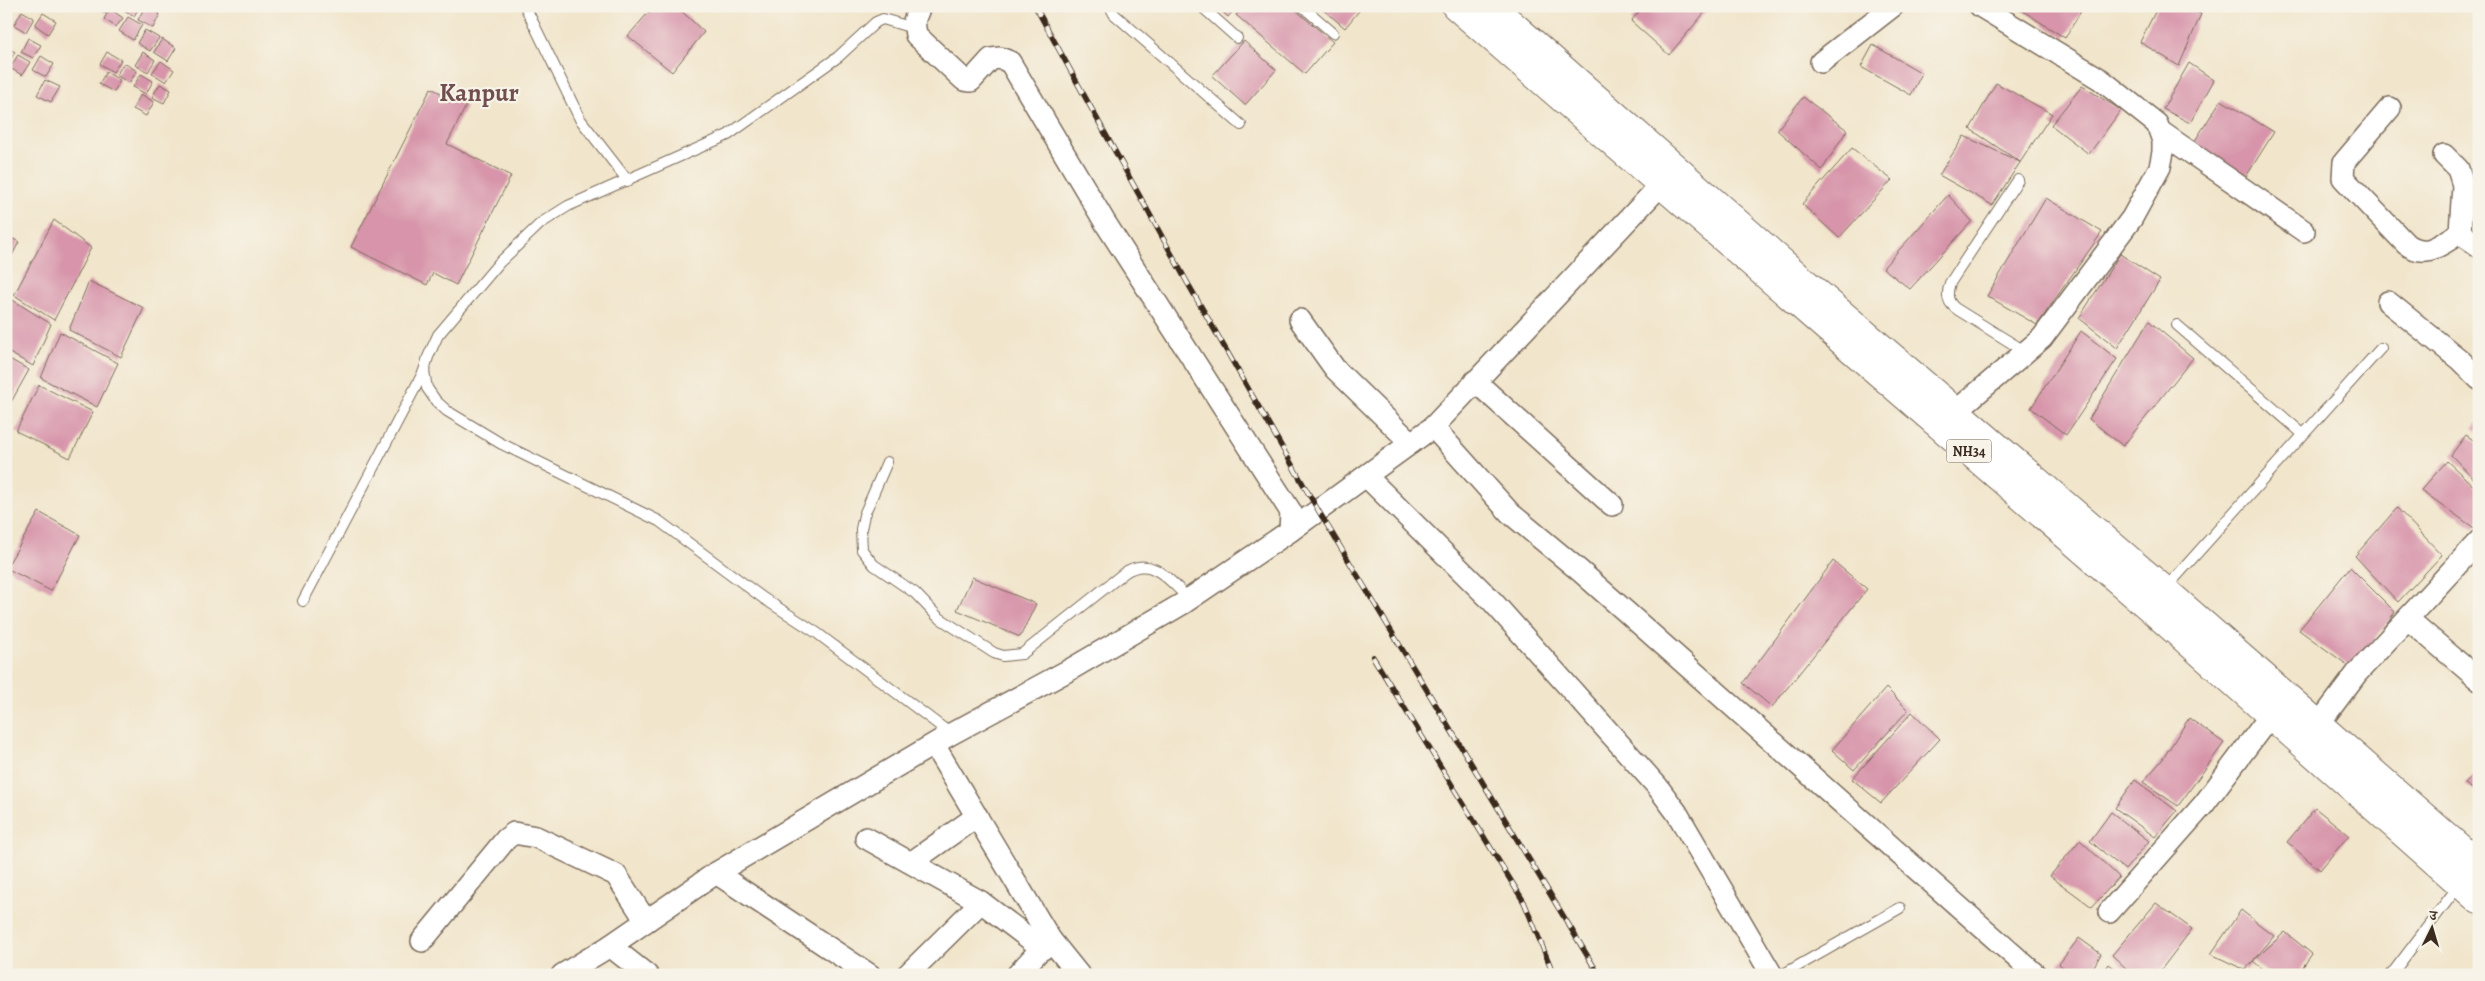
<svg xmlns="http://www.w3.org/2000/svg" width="2485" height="981" viewBox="0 0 2485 981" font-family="Alegreya,'Noto Serif Devanagari',serif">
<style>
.building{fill:#d794aa}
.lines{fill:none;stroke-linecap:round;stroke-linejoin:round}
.lane-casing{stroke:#7b6b5b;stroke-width:12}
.street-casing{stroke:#7b6b5b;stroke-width:24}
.highway-casing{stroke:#7b6b5b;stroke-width:30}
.lane{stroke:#fff;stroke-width:10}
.street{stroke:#fff;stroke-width:21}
.highway{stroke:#fff;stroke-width:28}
.rail-casing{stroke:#3b2a1e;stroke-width:5.5}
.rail{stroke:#f7f3e8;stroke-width:4;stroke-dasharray:11;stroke-linecap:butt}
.labels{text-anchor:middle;stroke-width:4.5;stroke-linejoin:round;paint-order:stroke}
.shield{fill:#f7f3e8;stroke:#73665b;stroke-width:1}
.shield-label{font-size:14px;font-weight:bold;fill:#3b2a1e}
.town-label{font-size:25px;font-weight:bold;fill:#724f4f;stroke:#f7f3e8}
</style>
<rect width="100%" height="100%" fill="#f7f3e8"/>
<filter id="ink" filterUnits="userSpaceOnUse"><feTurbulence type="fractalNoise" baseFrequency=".02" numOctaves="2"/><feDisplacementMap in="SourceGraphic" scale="10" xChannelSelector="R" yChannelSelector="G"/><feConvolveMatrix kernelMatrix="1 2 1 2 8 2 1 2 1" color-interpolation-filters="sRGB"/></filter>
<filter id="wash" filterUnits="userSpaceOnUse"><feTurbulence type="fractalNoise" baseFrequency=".0096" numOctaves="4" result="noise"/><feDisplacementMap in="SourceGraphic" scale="20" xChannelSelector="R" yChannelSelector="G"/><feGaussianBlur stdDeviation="1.12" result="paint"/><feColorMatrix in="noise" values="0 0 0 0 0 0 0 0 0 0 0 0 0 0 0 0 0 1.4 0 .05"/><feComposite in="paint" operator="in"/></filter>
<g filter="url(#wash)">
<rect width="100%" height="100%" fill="#f1e5cb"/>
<g id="blocks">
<!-- building -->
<g class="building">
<path d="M95,6H109L106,13Z"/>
<path d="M122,6H140L134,16L121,8Z"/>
<path d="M145,6L160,14L153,28L138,20Z"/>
<path d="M654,6H676L704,32L672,72L628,36Z"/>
<path d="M1216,6H1237L1228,17Z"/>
<path d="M1244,6H1291L1333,42L1305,74L1236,15Z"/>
<path d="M1319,6H1363L1345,28Z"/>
<path d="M1644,6H1710L1669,55L1631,21Z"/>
<path d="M2015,6H2084L2065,38Z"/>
<path d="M2158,6H2174L2201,14L2179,66L2140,42Z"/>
<path d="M110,9L123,18L116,27L104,19Z"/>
<path d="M22,11L34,18L26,32L14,25Z"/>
<path d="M43,13L56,21L48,34L35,25Z"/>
<path d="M128,17L142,25L133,40L119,31Z"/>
<path d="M145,30L159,38L150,51L137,43Z"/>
<path d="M28,38L41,45L33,58L21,52Z"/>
<path d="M162,39L176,48L168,61L154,52Z"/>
<path d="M1244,41L1276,70L1245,105L1212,76Z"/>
<path d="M1873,45L1922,73L1911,95L1861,67Z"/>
<path d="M6,47L15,52L6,66Z"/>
<path d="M107,52L121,60L113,72L100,64Z"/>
<path d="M143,52L155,60L148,72L135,65Z"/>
<path d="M18,55L30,62L22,75L10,68Z"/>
<path d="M41,56L54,64L46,77L33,70Z"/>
<path d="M161,61L174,70L166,82L152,73Z"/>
<path d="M124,63L137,71L129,83L116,75Z"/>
<path d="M2189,63L2214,80L2190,123L2163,109Z"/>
<path d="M106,72L120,80L114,92L99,84Z"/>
<path d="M141,74L153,81L146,94L133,87Z"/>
<path d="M45,80L60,87L51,102L37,95Z"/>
<path d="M1996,83L2052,114L1992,205L1939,175L1964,136L2020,162L1970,129Z"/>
<path d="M160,84L171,90L164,103L152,97Z"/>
<path d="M2082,86L2121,110L2089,154L2051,125Z"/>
<path d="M431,88L466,106L447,144L511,176L456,285L433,273L427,285L351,247Z"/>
<path d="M141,94L154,102L146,116L133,109Z"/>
<path d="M1803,97L1847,130L1822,170L1777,130Z"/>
<path d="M2221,100L2274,132L2242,183L2189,150Z"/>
<path d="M1852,148L1892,180L1839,238L1802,204Z"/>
<path d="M1948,195L1972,221L1910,289L1883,268Z"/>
<path d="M2046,198L2102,232L2037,325L1987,296Z"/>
<path d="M54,220L91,248L54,320L14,295Z"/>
<path d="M6,235L19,242L6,267Z"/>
<path d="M2120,254L2160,280L2117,348L2079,318Z"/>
<path d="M89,281L144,308L121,357L69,330Z"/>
<path d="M11,299L51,324L33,366L6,351V308Z"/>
<path d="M2149,321L2193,358L2123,446L2089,419Z"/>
<path d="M2081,331L2117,359L2066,435L2031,408Z"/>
<path d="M60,332L118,363L97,407L41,378Z"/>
<path d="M6,357L29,370L6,411Z"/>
<path d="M39,385L93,412L70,458L16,431Z"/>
<path d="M2479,421V432L2472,428Z"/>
<path d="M2466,435L2479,444V484L2451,455Z"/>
<path d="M2447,461L2479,491V521L2474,528L2421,490Z"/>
<path d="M2397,508L2442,555L2398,602L2355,556Z"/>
<path d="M39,512L80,535L51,591L6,568Z"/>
<path d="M1833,561L1867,589L1772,707L1743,683Z"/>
<path d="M2350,567L2395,612L2353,669L2299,630Z"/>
<path d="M972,577L1036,604L1020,637L957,610Z"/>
<path d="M1886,688L1908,710L1854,770L1832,750Z"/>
<path d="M1912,712L1940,739L1881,803L1852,779Z"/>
<path d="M2189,718L2224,743L2178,806L2143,782L2162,760Z"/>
<path d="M2479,769V793L2465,784Z"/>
<path d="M2135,780L2177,811L2155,837L2115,808Z"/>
<path d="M2315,808L2349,835L2320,870L2287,842Z"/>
<path d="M2111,812L2149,841L2125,870L2090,841Z"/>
<path d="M2080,840L2119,877L2092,907L2050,876Z"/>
<path d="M2156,903L2192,929L2157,975H2133L2112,955Z"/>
<path d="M2241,910L2274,936L2253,961L2285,932L2312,954L2297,975H2270L2253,961L2245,970L2211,954Z"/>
<path d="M2079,938L2101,954L2089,975H2072L2059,964Z"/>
<path d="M2108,964L2122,975H2101Z"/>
</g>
</g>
</g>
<g filter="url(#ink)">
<use href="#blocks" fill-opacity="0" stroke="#7b6b5b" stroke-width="1"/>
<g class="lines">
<defs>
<g id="lane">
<path d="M525,6L580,119L628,181"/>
<path d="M1110,6L1114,14L1241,125"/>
<path d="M1201,6L1237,38"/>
<path d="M1302,6L1333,33"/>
<path d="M913,28L883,19L876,22L838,57L728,135L568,206L541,223L499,263L438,335L428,357L424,371L427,388L436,401L447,411L500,443L659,521L763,598L817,633L951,734"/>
<path d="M2018,180L1950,283C1946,295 1947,303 1958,310L2026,352"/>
<path d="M2177,325L2303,434"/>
<path d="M887,462L864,515L861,529L862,550L874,565L915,593L938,617L994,653L1003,656L1022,654L1124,573C1152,554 1170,581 1189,599"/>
<path d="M2165,589L2381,348"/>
<path d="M303,601L424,371"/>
<path d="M1782,975L1900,908"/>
<path d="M2391,975L2460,884"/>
</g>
<g id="street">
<path d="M920,6L914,21L916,35L964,80L971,81L991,59L1000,58L1010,62L1106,224L1291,512L1290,531"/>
<path d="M1821,62L1893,6"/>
<path d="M2390,108L2344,162L2343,178L2406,244C2427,259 2441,244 2460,233"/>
<path d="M2161,132L2304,231"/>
<path d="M2444,155L2458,169L2463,185L2460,233L2479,246"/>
<path d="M2388,302L2460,360L2479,379"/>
<path d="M1300,320L1335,369L1411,443"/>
<path d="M1475,381L1612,505"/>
<path d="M1956,411L2042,338L2132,218L2160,167L2163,152V141L2157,124L2100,79L1980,6"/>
<path d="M1433,427L1510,513L1580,571L2036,975"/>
<path d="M1366,476L1493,602L1657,786L1677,813L1772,975"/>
<path d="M2408,619L2479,680"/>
<path d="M2309,737L2357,673L2479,541"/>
<path d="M934,745L1050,939L1017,975"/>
<path d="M866,838L981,902L1043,949"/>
<path d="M912,862L977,816"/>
<path d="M716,873L870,975"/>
<path d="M2109,912L2204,804L2270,716"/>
<path d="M1050,939L1079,975"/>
<path d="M422,941L506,839L514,833L536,837L616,875L646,921"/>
<path d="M610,946L647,975"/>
<path d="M562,975L610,946L716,873L951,734L1071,669L1182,604L1290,531L1433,427L1671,174"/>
<path d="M907,975L981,902"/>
</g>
<g id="highway">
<path d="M1456,6L2149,607L2479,900"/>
<path d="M1491,6L1803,281L2164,590L2479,865"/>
</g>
</defs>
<!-- lane casing -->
<use href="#lane" class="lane-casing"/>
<!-- street casing -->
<use href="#street" class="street-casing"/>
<!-- highway casing -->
<use href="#highway" class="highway-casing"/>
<!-- lane -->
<use href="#lane" class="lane"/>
<!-- street -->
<use href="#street" class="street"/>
<!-- highway -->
<use href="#highway" class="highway"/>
<defs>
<g id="rail">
<path d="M1035,6L1187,282L1318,510L1599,975"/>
<path d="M1373,657L1524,902L1554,975"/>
</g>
</defs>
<!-- rail casing -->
<use href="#rail" class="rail-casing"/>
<!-- rail -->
<use href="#rail" class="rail"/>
</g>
</g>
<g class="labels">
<!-- shield labels -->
<rect class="shield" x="1946.5" y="439.5" width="45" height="23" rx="4"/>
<g class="shield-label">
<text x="1969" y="456">NH34</text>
</g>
<!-- town labels -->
<g class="town-label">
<text x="479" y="101">Kanpur</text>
</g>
</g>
<!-- margin -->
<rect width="2485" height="981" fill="none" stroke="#f7f3e8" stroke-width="25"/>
<!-- north arrow -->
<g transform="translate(2432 928) rotate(5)" stroke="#f7f3e8" stroke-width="4" paint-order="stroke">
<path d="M0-4L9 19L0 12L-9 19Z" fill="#3b2a1e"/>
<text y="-8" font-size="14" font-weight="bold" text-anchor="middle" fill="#3b2a1e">उ</text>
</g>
</svg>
